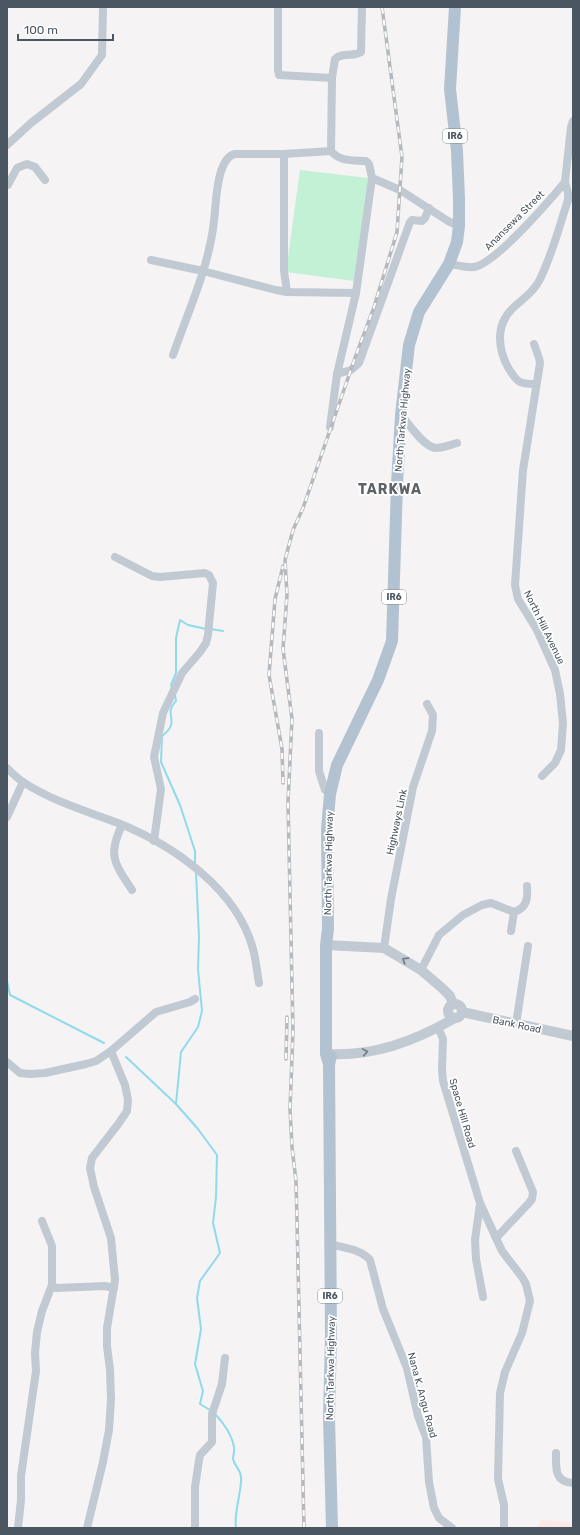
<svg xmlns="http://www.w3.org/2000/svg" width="580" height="1535" viewBox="0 0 580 1535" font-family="Rubik,sans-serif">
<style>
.medical{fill:#fce8e6}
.green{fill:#c3f1d5}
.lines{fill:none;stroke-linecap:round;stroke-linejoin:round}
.stream{stroke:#90daee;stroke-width:2}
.minor{stroke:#c1cad2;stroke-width:8}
.tertiary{stroke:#c1cad2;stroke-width:10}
.primary{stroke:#b3c2d1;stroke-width:12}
.rail-casing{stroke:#b5b8bd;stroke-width:3.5}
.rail{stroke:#fff;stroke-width:2;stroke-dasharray:6;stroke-linecap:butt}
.oneway{stroke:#6e7983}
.labels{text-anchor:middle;stroke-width:3.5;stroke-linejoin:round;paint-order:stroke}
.shield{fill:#fff;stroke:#808990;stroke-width:1}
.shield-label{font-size:9px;font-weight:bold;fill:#4a5661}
.street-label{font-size:10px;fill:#4a5661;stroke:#fff}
.district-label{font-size:14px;font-weight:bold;letter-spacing:1px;fill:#5f6368;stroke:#fff}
</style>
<rect width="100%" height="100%" fill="#f5f3f3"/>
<!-- medical -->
<path class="medical" d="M541,1520L573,1523V1528H538Z"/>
<!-- green -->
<path class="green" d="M300,170L368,178L354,281L286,272Z"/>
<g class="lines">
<!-- stream -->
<g class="stream">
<path d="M210,629L223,631"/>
<path d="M172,688L171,685L176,673V638L180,620L188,625L206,629"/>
<path d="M175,695L176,701C162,715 182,721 162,736L161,762L180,805L195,851V864"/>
<path d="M7,981L10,995L104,1043"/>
<path d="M126,1057L176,1104L198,1129L217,1155L216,1197L213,1223L220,1253L200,1281L197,1298L201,1329L195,1364L203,1391L200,1404L210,1410"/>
<path d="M176,1104L181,1052L198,1027L202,1011L198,969L199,937L196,872"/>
<path d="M215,1414C223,1422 232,1435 234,1447C235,1451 233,1455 233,1459C235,1468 242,1469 241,1482C240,1497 234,1513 236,1528"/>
</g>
<!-- minor -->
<g class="minor">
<path d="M278,7V70L279,75L332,78"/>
<path d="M7,145L31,123L81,84L102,55L103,7"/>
<path d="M331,151C340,162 353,160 366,161L369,164L372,178L400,190L448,221L459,226"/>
<path d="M284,154V271L287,292"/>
<path d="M7,185H8L17,168L27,164L35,167L45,180"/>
<path d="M151,260L203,271L276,290L287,292L356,293"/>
<path d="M449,264C457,265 467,268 474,267C495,264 550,200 565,182"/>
<path d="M534,344L539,358L540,363L523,470L515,585L518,599L537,630L555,670L560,694L563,723L561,750L555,763L542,776"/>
<path d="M173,355C188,312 209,267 214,221C216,206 216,158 235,154H284L331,151L332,78L335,59C342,52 353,57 361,52L362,7"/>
<path d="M337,374L351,370L359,363L410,222L412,220L422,221L425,218L429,208"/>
<path d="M535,384C519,384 517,382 509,369C498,350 495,326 512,309C521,300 533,293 539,281C552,256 559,227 568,200V193L565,182L571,127L573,121"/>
<path d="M401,415C409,424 423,446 435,448C442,448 450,445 457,443"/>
<path d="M330,427L337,374L356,293L372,178"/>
<path d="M115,557L152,576L160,577L205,573L209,575L213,583L208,635L206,643L200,652L182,673L163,713L154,757L161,789L154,841"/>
<path d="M319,733V771L325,790L330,794"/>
<path d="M7,768C12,773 17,778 23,782C52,801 86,811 118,823C173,845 237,889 253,949C256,960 257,972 259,983"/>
<path d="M7,817L23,782"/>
<path d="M122,825C107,856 115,864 132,890"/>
<path d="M514,912C527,908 528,898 527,886"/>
<path d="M384,948L391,899L413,787L432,731L433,715L427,704"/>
<path d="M421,970L439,935L463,915L482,905L491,903L514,912L511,931"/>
<path d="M516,1024L528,946"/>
<path d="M438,1027L443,1039L442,1069L443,1081L480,1203L502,1251L522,1277L526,1284L530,1301L522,1333L505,1372L500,1393L498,1479L504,1505V1528"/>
<path d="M7,1062L20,1073L30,1074L45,1073L86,1064L96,1061L111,1051L156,1012L190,1002L195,999"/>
<path d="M480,1204L475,1240L476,1259L483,1297"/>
<path d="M42,1221L52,1246V1285L56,1288L105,1286L114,1288"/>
<path d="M496,1238L529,1203L532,1199L533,1192L516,1151"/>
<path d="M330,1244C343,1248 361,1249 370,1260L383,1309L407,1368L418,1416L426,1437L429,1482L434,1508L439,1518L452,1528"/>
<path d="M556,1453C556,1468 554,1482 573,1483"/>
<path d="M18,1528L21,1500V1476L36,1371L35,1353L37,1332L42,1311L52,1285"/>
<path d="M87,1528L103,1462L109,1430L111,1399L110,1370L107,1346V1328L115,1280L111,1238L94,1187L90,1168L92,1158L119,1123L127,1111L128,1100L125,1085L111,1051"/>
<path d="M195,1528V1487L199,1460L200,1455L212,1442V1414L222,1384L225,1358"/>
</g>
<!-- tertiary -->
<g class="tertiary">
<path d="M326,945L384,948L421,970L442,988L450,996L453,1004"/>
<circle cx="455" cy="1011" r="7"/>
<path d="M462,1012L573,1036"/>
<path d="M326,1054C373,1057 415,1041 455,1018"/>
</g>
<!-- primary -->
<g class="primary">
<path d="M331,1056L329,1064L331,1336L329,1418L332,1528"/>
<path d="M329,1064L326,1054V945L328,929L327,829L330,794L337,765L378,680L392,641L397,484L401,415L409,345L419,312L449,264L457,242L459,226V199L457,151L450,89L455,7"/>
</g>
<defs>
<g id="rail">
<path d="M283,783L282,749L269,675L275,599L283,566"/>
<path d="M286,1059L287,1017"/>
<path d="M304,1528L297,1221L296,1181L292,1147L290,1109L293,1031L288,802L292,719L283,649L287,595L285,560L293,530L303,508L356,355L374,307L397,232L402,157L382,7"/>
</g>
</defs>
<!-- rail casing -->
<use href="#rail" class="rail-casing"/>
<!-- rail -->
<use href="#rail" class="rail"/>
</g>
<!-- one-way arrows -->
<defs><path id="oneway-chevron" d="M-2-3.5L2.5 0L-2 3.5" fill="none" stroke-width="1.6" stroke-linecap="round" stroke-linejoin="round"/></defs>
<g class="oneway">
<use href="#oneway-chevron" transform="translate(405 960) rotate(-148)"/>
<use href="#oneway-chevron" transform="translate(365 1052) rotate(-10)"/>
</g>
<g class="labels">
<!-- shield labels -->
<g class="shield">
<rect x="443" y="129" width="24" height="14" rx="3"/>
<rect x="382" y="590" width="24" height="14" rx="3"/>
<rect x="318" y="1289" width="24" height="14" rx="3"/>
</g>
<g class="shield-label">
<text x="455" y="139">IR6</text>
<text x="394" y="600">IR6</text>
<text x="330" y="1299">IR6</text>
</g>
<!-- street labels -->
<g class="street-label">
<text transform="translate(514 220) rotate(-45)" y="4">Anansewa Street</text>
<text transform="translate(402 420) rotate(-85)" y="4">North Tarkwa Highway</text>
<text transform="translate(545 627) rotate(64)" y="4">North Hill Avenue</text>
<text transform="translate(396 822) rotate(-78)" y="4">Highways Link</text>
<text transform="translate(328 863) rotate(-89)" y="4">North Tarkwa Highway</text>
<text transform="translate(517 1024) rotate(12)" y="4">Bank Road</text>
<text transform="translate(463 1113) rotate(74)" y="4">Space Hill Road</text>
<text transform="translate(330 1368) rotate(-89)" y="4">North Tarkwa Highway</text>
<text transform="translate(423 1395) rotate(75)" y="4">Nana K. Angu Road</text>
</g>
<!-- district labels -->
<g class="district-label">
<text x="390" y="494">TARKWA</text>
</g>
</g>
<!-- border -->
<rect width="580" height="1535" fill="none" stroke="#4a5661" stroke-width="16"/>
<!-- scale -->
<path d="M18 34v6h95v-6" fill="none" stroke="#4a5661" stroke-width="2"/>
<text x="24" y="34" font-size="12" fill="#4a5661" stroke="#ffffff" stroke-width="3" paint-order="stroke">100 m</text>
</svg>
